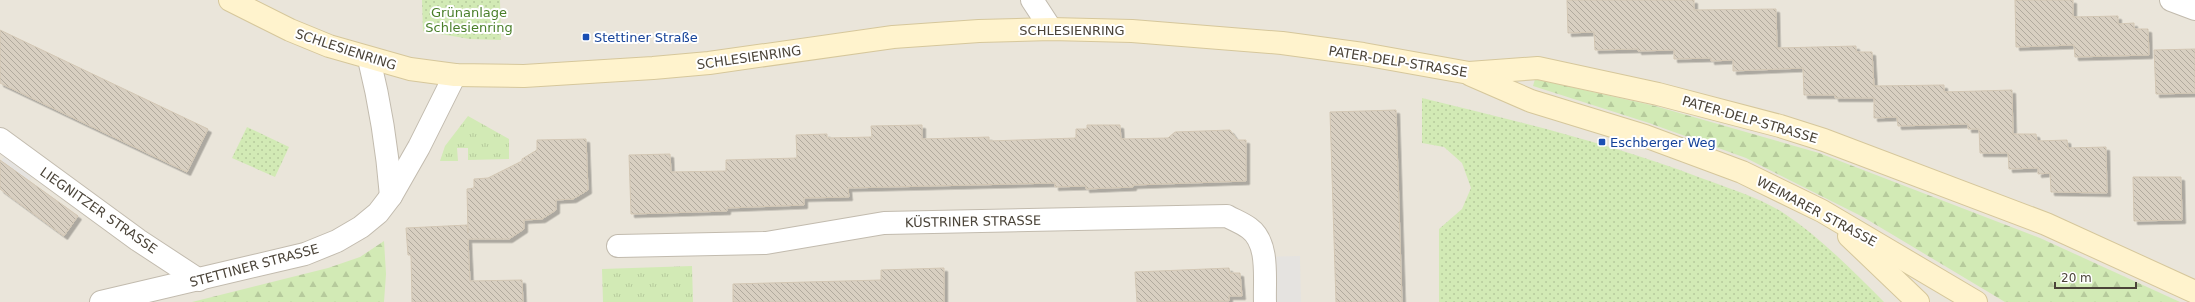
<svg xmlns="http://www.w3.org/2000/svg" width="2195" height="302" viewBox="0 0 2195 302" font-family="'DejaVu Sans',sans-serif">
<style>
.residential{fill:#eae5da}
.grass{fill:url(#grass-tufts)}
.forest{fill:url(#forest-firs)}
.park{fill:url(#park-dots)}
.parking{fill:#e5e3e0}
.building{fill:url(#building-back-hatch);stroke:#d3c7b4;filter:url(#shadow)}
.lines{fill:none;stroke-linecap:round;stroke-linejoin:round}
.street-casing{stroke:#c2bbae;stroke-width:24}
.secondary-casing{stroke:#d6c79b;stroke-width:24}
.street{stroke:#fff;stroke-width:22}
.secondary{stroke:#fff3cd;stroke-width:22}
.transit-dot{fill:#1a4fb4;stroke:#fff;stroke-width:1.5}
.labels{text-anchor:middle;stroke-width:4;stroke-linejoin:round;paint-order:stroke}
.park-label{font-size:13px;fill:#4a7f2a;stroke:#fff}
.street-label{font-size:13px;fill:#4b4439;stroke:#fff}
.transit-label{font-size:13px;fill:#164399;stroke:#fff;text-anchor:start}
</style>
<defs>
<pattern id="grass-tufts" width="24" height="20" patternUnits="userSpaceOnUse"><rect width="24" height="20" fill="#d2eab5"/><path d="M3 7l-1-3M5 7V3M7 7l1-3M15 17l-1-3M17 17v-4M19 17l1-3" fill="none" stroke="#b6ca9c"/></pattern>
<pattern id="forest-firs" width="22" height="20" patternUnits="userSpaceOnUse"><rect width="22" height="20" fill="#d2eab5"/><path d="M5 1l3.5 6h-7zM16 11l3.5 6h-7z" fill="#b6ca9c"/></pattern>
<pattern id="park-dots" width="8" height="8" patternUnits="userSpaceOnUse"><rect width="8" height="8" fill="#d2eab5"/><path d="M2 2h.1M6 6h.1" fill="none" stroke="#b6ca9c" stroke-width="1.8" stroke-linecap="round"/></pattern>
<pattern id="building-back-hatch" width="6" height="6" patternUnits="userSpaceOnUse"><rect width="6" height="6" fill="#d8cfc1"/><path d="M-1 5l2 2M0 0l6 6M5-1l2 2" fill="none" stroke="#b1aa9e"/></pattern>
<filter id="shadow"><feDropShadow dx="3.5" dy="3.5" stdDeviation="0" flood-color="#0004"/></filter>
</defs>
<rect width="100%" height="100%" fill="#f6f3ec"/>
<!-- residential -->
<rect class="residential" x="0" y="0" width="2195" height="302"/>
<!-- grass -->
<g class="grass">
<path d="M468,116L509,139V159L468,160V148H457L458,161H440L445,146Z"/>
<path d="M692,266L693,302H603L602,269Z"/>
</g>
<!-- forest -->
<g class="forest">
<path d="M1535,79L1655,106L1819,153L2040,238L2180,302H2005L1863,217L1746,158L1649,123L1533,86Z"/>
<path d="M384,241L386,274L384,302H192L328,268L360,257Z"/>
</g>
<!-- park -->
<g class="park">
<path d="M422,0H500L501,40L470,39L423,31Z"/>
<path d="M1422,98C1516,121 1610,143 1701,178C1728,188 1758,197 1782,212C1820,237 1852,270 1884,302H1439V229L1462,209L1471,188L1462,163L1444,147L1422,143Z"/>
<path d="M247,127L289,147L275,177L232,158Z"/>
</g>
<!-- parking -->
<g class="parking">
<path d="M11,147L38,168L19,195L0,163Z"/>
<path d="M1300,256L1301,302H1265L1264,257Z"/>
</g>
<!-- building -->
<g class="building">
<path d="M1567,0H1694V10L1776,9L1777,48L1856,46V52H1872L1874,86L1944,85V92L2012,90L2013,134H2036L2037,141L2067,140L2068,148L2106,147L2107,193L2051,192L2050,173L2038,174V168L2009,169L2008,153H1980L1979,129H1968V124L1898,126L1897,117L1874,118V98H1835V95H1804L1803,68L1733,71V60L1711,61V58L1674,59V50L1638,51V49L1595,50L1594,32L1568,33Z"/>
<path d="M2015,0H2073V17L2118,16V24L2134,23V29H2148L2149,55L2075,57L2074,45L2016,47Z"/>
<path d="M0,30L208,129L187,172L0,83Z"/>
<path d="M2195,49V93L2156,94L2154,50Z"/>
<path d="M1396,110L1402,302H1336L1330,112Z"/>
<path d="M922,125V139L989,137V141L1076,138V129H1087V125H1120L1121,139L1168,138L1175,132L1230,130L1237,140H1246V181L1133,185V187L1086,189V186L1055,187V183L848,188L849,197L804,198V205L727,208V211L631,214L629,155L670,154L671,172L726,171V160L797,158L796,135L827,134V138L872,137L871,126Z"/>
<path d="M586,139L588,190L573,199L556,200V210L542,219L524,220V229L509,239H468L470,281L522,280L523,302H412L411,255H408L406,228L467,225L468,233L467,189L474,188V179L488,178L522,161V159L537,150V140Z"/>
<path d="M0,160L78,216L64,236L0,189Z"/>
<path d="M2133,177H2181L2182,220L2134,221Z"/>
<path d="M944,268V302H733V284L881,280V270Z"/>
<path d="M1229,268L1230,273H1240L1242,296H1229V301L1137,302L1135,272Z"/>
</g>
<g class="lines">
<defs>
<g id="street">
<path d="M1032,0L1051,29"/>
<path d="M2171,0L2195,9"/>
<path d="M369,59C381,107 387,146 391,196"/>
<path d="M0,139L138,240L199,280"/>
<path d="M618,246L766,243L884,223L1227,216C1234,220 1242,223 1249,228C1270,243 1264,280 1265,302"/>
<path d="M101,302L305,254L337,241L361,227L378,213L391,196L419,147L455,75"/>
</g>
<g id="secondary">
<path d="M230,0L290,30L329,46L410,69L455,75L524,76L653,68L709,63L893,37L979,31L1051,29L1132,31L1282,43L1363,54L1469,73L1538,68L1658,94L1780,126L1824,140L2046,224L2195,292"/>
<path d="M1471,75L1531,101L1645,136L1742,172L1822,211L1976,302"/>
<path d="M1849,236L1918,302"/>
</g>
</defs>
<!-- street casing -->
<use href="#street" class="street-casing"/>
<!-- secondary casing -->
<use href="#secondary" class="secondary-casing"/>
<!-- street -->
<use href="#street" class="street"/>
<!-- secondary -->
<use href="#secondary" class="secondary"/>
</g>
<!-- markers -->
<g class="transit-dot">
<rect x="582" y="33" width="8" height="8" rx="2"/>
<rect x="1598" y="138" width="8" height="8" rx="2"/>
</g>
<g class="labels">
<!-- park labels -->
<g class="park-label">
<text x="469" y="17">Grünanlage<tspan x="469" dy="15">Schlesienring</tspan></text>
</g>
<!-- street labels -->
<g class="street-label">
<text x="1072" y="35">SCHLESIENRING</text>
<text transform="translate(346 49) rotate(18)" y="5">SCHLESIENRING</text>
<text transform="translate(749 57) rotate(-8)" y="5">SCHLESIENRING</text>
<text transform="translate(1398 61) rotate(9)" y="5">PATER-DELP-STRASSE</text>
<text transform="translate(1750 119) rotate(16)" y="5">PATER-DELP-STRASSE</text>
<text transform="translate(99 210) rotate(35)" y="5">LIEGNITZER STRASSE</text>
<text transform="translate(1817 211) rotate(28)" y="5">WEIMARER STRASSE</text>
<text transform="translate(973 221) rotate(-1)" y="5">KÜSTRINER STRASSE</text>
<text transform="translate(254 265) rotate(-15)" y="5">STETTINER STRASSE</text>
</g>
<!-- transit labels -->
<g class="transit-label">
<text x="594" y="42">Stettiner Straße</text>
<text x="1610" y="147">Eschberger Weg</text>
</g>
</g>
<!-- scale -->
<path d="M2055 282v6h81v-6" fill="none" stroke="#4b4439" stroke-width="2"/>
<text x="2061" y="282" font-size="12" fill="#4b4439" stroke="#ffffff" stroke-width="3" paint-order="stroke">20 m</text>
</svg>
